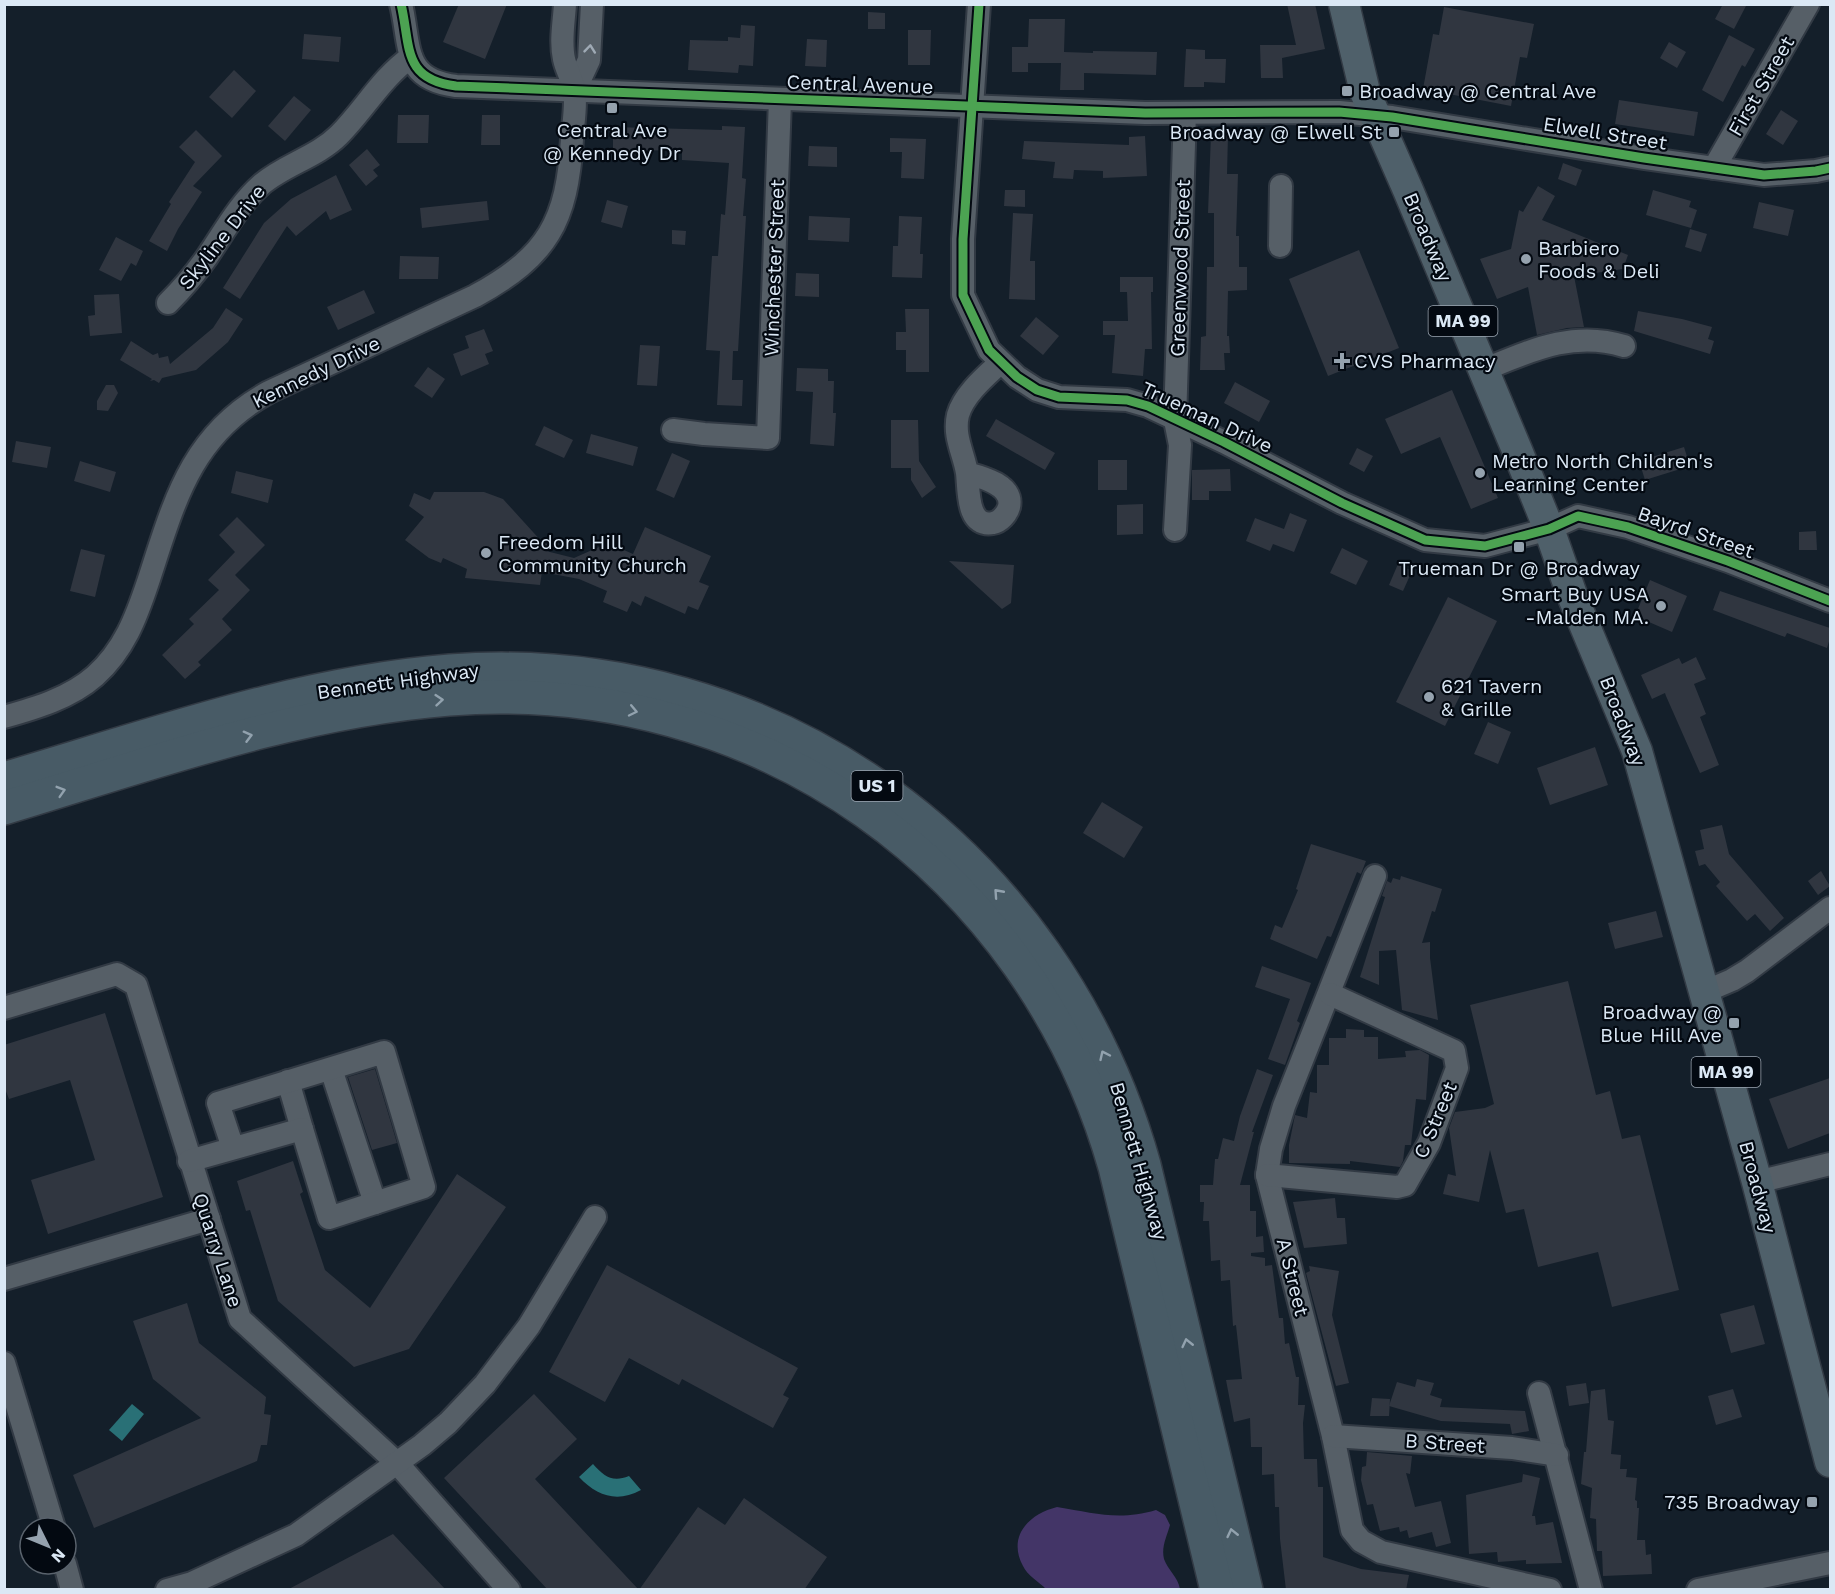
<svg xmlns="http://www.w3.org/2000/svg" width="1835" height="1594" viewBox="0 0 1835 1594" font-family="'Work Sans',sans-serif">
<style>
.green{fill:#433567}
.water{fill:#297076}
.building{fill:#303640}
.lines{fill:none;stroke-linecap:round;stroke-linejoin:round}
.minor-casing{stroke:#323a44;stroke-width:26}
.major-casing{stroke:#323a44;stroke-width:33}
.highway-casing{stroke:#323a44;stroke-width:36}
.minor{stroke:#565f67;stroke-width:22}
.major{stroke:#4f606a;stroke-width:30}
.highway{stroke:#485b66;stroke-width:33}
.cycleway-casing{stroke:#030911;stroke-width:13}
.cycleway{stroke:#4ca352;stroke-width:9}
.oneway{stroke:#9faab5}
.oneway2{stroke:#92a2ae}
.poi-dot{fill:#95a2ae;stroke:#030911;stroke-width:2}
.labels{text-anchor:middle;stroke-width:4.5;stroke-linejoin:round;paint-order:stroke}
.shield{fill:#030911;stroke:#9aa5b1;stroke-width:1.5}
.shield-label{font-size:18px;font-weight:bold;fill:#dbe8f5}
.street-label{font-size:20px;fill:#dbe8f5;stroke:#030911}
.poi-label{font-size:20px;fill:#dbe8f5;stroke:#030911;text-anchor:start}
</style>
<rect width="100%" height="100%" fill="#141f2a"/>
<!-- green -->
<path class="green" d="M1057,1507C1094,1513 1119,1521 1156,1510L1165,1515L1170,1525C1167,1536 1161,1547 1164,1559C1168,1570 1178,1577 1180,1589H1046C1039,1582 1027,1575 1023,1566C1007,1536 1029,1514 1057,1507Z"/>
<!-- water -->
<g class="water">
<path d="M132,1404L144,1414L122,1441L109,1430Z"/>
<path d="M593,1464C604,1476 612,1483 629,1476L641,1490C617,1503 597,1496 579,1477Z"/>
</g>
<!-- building -->
<g class="building">
<path d="M459,4H507L485,59L443,42Z"/>
<path d="M1287,4H1315L1325,49L1282,58L1283,78H1261L1260,45H1296Z"/>
<path d="M1723,4H1747L1734,29L1715,19Z"/>
<path d="M1444,7L1534,24L1527,58L1520,57L1511,106L1423,89L1433,34L1439,35Z"/>
<path d="M868,12L885,13V29H868Z"/>
<path d="M1029,19H1065L1064,52L1093,53V51L1157,52L1156,75L1084,73V90H1060L1061,63H1028V72H1012V47H1028Z"/>
<path d="M741,25L755,26L753,66L739,65L738,73L688,70L690,40L728,41V37L740,38Z"/>
<path d="M908,30H931L930,65H908Z"/>
<path d="M304,34L341,37L339,62L302,59Z"/>
<path d="M1729,35L1755,49L1745,67L1742,65L1723,102L1702,90Z"/>
<path d="M807,39L827,40L826,67L805,66Z"/>
<path d="M1669,42L1686,52L1677,68L1660,58Z"/>
<path d="M1186,49L1205,50V59H1226L1225,83L1204,82V87H1184Z"/>
<path d="M234,70L256,91L232,118L209,97Z"/>
<path d="M294,96L311,110L285,141L268,126Z"/>
<path d="M1619,100L1698,112L1694,136L1615,124Z"/>
<path d="M1781,110L1798,121L1783,145L1766,134Z"/>
<path d="M398,115H429L428,143H397Z"/>
<path d="M482,115H500V145H481Z"/>
<path d="M722,126L745,127L742,178L746,179L743,216H746L738,351H733L732,380H743L742,406L717,405L720,351L706,350L712,256H718L721,214L725,215L729,163L682,160V150L613,151V127L722,130Z"/>
<path d="M196,130L222,156L193,186L202,192L178,229L167,251L149,241L171,204L169,202L195,162L179,147Z"/>
<path d="M1211,134L1228,135L1227,174H1238L1236,236H1239V267H1247V290L1228,291L1227,336H1229L1230,353H1224L1225,370H1200L1201,337L1206,336L1207,267H1214V213H1208Z"/>
<path d="M1145,136L1147,176L1103,178V171L1074,170L1073,179L1053,178L1055,162L1022,159L1024,141L1129,145V137Z"/>
<path d="M890,138L926,139L924,179L901,178L902,152H890Z"/>
<path d="M809,146L837,147V167L808,166Z"/>
<path d="M367,149L380,165L373,170L378,176L366,186L349,165Z"/>
<path d="M1563,163L1582,170L1576,186L1558,179Z"/>
<path d="M336,175L352,210L330,220L326,211L296,236L287,226L240,299L223,288L264,223L291,199Z"/>
<path d="M1538,186L1555,196L1542,220L1628,255L1623,269L1574,276L1584,327L1567,328L1537,335L1528,287L1497,299L1480,259L1511,249L1519,210L1523,212Z"/>
<path d="M1005,190H1025V207L1004,206Z"/>
<path d="M1653,190L1691,201L1689,207L1697,210L1691,228L1646,215Z"/>
<path d="M607,200L628,206L622,228L601,222Z"/>
<path d="M487,201L489,220L422,228L420,208Z"/>
<path d="M1759,202L1794,210L1788,236L1753,228Z"/>
<path d="M1013,213L1033,214L1030,261H1035V300L1009,299Z"/>
<path d="M809,216L850,218L849,242L808,240Z"/>
<path d="M899,216L922,217L920,254H923L922,278L892,277L893,246H898Z"/>
<path d="M1690,229L1707,234L1701,252L1685,247Z"/>
<path d="M672,230L686,231L685,245L672,244Z"/>
<path d="M116,237L143,251L136,266L131,263L121,281L99,270Z"/>
<path d="M1359,250L1399,348L1328,376L1289,279Z"/>
<path d="M400,256L439,257L438,279H399Z"/>
<path d="M796,273L819,274V297L795,296Z"/>
<path d="M1120,277H1153V292H1151L1152,349H1145L1143,376L1112,373L1115,335H1103V321H1128L1127,292H1120Z"/>
<path d="M364,290L375,313L338,330L327,307Z"/>
<path d="M119,294L122,333L90,336L88,316L95,315L94,295Z"/>
<path d="M226,308L243,319L228,342L196,370L162,378L159,383L154,380L150,381L152,379L120,360L131,341L153,355L158,353L159,358L168,356L170,364L213,328Z"/>
<path d="M905,309H929V372H906V350H896V332H906Z"/>
<path d="M1638,311L1682,319L1712,327L1708,339L1714,341L1710,354L1634,331Z"/>
<path d="M1036,317L1059,336L1043,355L1020,336Z"/>
<path d="M484,329L493,351L485,354L489,364L461,376L453,354L469,348L465,336Z"/>
<path d="M640,345L660,346L657,386L637,385Z"/>
<path d="M428,367L445,379L432,398L414,386Z"/>
<path d="M797,368L828,369V381H834L833,413H836L834,446L810,444L813,392L796,391Z"/>
<path d="M1235,382L1270,401L1259,422L1224,403Z"/>
<path d="M106,385H114L118,393L108,411L97,410V401Z"/>
<path d="M1452,390L1498,498L1471,509L1440,437L1401,454L1385,419Z"/>
<path d="M996,419L1055,453L1045,470L986,436Z"/>
<path d="M891,420H918L919,461L936,487L922,498L911,480V468H891Z"/>
<path d="M544,426L573,440L564,458L535,445Z"/>
<path d="M591,434L638,447L633,466L586,453Z"/>
<path d="M16,441L51,447L47,468L12,462Z"/>
<path d="M1684,447L1690,466L1645,480L1639,461Z"/>
<path d="M1357,448L1373,456L1364,472L1349,464Z"/>
<path d="M672,453L690,461L674,498L656,490Z"/>
<rect x="1098" y="460" width="29" height="30"/>
<path d="M80,461L116,472L110,492L74,481Z"/>
<path d="M1230,469L1231,491H1209V500H1192V470Z"/>
<path d="M236,471L273,480L268,503L231,493Z"/>
<path d="M434,492H484L503,499L543,543L547,544L546,551L574,558L608,543L633,554L645,527L711,556L699,582L709,586L698,610L688,606L685,614L645,596L641,606L632,601L627,612L603,602L607,591L579,579L542,572L540,585L465,578L467,569L443,558L441,563L429,558L405,540L424,517L409,506L414,493L430,500Z"/>
<path d="M1143,504V534L1117,535V505Z"/>
<path d="M1290,513L1307,520L1294,552L1273,544L1270,551L1246,541L1255,518L1284,529Z"/>
<path d="M237,517L265,545L235,575L250,590L222,619L232,630L198,662L201,665L185,679L162,655L194,624L189,619L219,590L208,580L235,552L219,535Z"/>
<path d="M1816,531L1817,550H1799V532Z"/>
<path d="M1342,548L1368,561L1356,585L1330,573Z"/>
<path d="M81,549L105,555L95,597L70,591Z"/>
<path d="M949,561L1014,565L1011,603L1002,609Z"/>
<path d="M1398,564L1412,571L1403,591L1389,585Z"/>
<path d="M1650,580L1687,596L1672,632L1635,616Z"/>
<path d="M1720,591L1830,628V638L1827,648L1787,633L1785,637L1713,610Z"/>
<path d="M1448,597L1497,621L1445,726L1396,702Z"/>
<path d="M1696,657L1706,679L1694,684L1706,714L1700,717L1719,765L1700,773L1666,696L1665,693L1652,699L1641,675L1679,658L1682,664Z"/>
<path d="M1488,722L1511,732L1498,764L1474,754Z"/>
<path d="M1595,747L1608,785L1550,805L1537,768Z"/>
<path d="M1102,802L1143,827L1124,858L1083,833Z"/>
<path d="M1722,825L1729,854L1784,918L1770,931L1755,914L1747,921L1716,886L1720,882L1705,864L1699,866L1695,851L1704,849L1700,830Z"/>
<path d="M1311,844L1366,861L1361,874L1357,872L1331,937L1327,936L1317,959L1270,939L1275,925L1282,928L1298,890L1296,889Z"/>
<path d="M1821,871L1830,886L1818,895L1808,881Z"/>
<path d="M1401,876L1442,889L1435,912L1432,911L1422,943L1430,942V958L1438,1020L1402,1010L1396,950L1379,951V985L1360,977L1385,897L1382,896L1387,881L1391,883L1393,878L1400,880Z"/>
<path d="M1656,911L1663,937L1615,949L1608,923Z"/>
<path d="M1262,966L1311,983L1297,1021L1300,1023L1285,1065L1268,1059L1290,999L1255,987Z"/>
<path d="M1568,981L1596,1095L1610,1091L1622,1139L1640,1135L1679,1290L1612,1307L1598,1252L1538,1267L1524,1209L1506,1213L1490,1150L1479,1202L1443,1194L1448,1174L1456,1176L1449,1128L1455,1112L1485,1108L1494,1104L1470,1005Z"/>
<path d="M105,1013L163,1197L48,1234L31,1180L95,1160L70,1080L9,1099L4,1086V1045Z"/>
<path d="M1346,1029L1364,1030V1037H1378V1059L1406,1057L1405,1051L1420,1050L1429,1055L1426,1100L1416,1099L1411,1145H1405L1403,1161L1400,1167L1350,1161V1164L1289,1163V1145L1295,1115L1307,1118L1310,1092L1317,1093V1065H1329V1038H1346Z"/>
<path d="M375,1069L397,1143L372,1150L348,1077Z"/>
<path d="M1257,1069L1273,1075L1252,1132H1254L1240,1185H1250V1211H1256V1237L1263,1236L1264,1252L1251,1253V1256L1265,1258V1266L1272,1265L1279,1318H1283L1285,1344L1289,1343L1296,1377H1299L1298,1405H1305L1303,1423L1304,1459H1317L1318,1487H1323V1557L1361,1569L1409,1575L1406,1590H1286L1280,1539L1279,1507H1275L1274,1474L1262,1475V1447H1251L1250,1418L1234,1422L1226,1380L1242,1379L1236,1325L1233,1326L1230,1280L1221,1281L1220,1260L1211,1261L1209,1221H1203L1204,1202H1200V1185H1213L1215,1159H1218L1223,1138L1234,1141L1240,1116Z"/>
<path d="M1830,1078V1133L1788,1149L1769,1099Z"/>
<path d="M293,1161L303,1192L300,1194L325,1270L370,1308L457,1174L506,1207L409,1349L354,1367L278,1301L250,1210L246,1211L237,1181Z"/>
<path d="M1335,1198L1337,1218H1345L1347,1244L1304,1248L1293,1202Z"/>
<path d="M607,1265L798,1368L783,1395L789,1398L773,1428L682,1379L679,1385L629,1358L605,1402L549,1372Z"/>
<path d="M1309,1266L1339,1271L1332,1315L1349,1383L1336,1386L1306,1273L1310,1271Z"/>
<path d="M187,1303L199,1343L266,1397L264,1414L271,1415L267,1445H261L257,1461L94,1528L73,1475L201,1418L153,1379L133,1321Z"/>
<path d="M1754,1305L1765,1344L1731,1353L1720,1314Z"/>
<path d="M1417,1379L1434,1383L1430,1395L1442,1399L1440,1407L1525,1411L1529,1431L1512,1434L1510,1424L1441,1421L1389,1406L1397,1382L1415,1387Z"/>
<path d="M1586,1383L1589,1403L1569,1406L1566,1386Z"/>
<path d="M1605,1389L1608,1420L1614,1421L1611,1454L1621,1455L1620,1469H1627L1626,1477L1637,1478L1635,1500L1637,1501V1508H1639L1637,1540H1645L1646,1555L1651,1554L1652,1574L1603,1576L1602,1551H1597L1596,1519L1590,1518L1592,1488L1581,1484L1584,1452H1586L1591,1391Z"/>
<path d="M1733,1389L1742,1417L1716,1425L1708,1396Z"/>
<path d="M534,1394L577,1439L535,1479L639,1590H548L444,1478Z"/>
<path d="M1372,1398L1390,1399L1389,1416H1370Z"/>
<path d="M1367,1452L1412,1456L1410,1474L1406,1473L1415,1507L1441,1501L1451,1543L1436,1547L1432,1532L1409,1538L1407,1530L1400,1532L1399,1527L1380,1531L1373,1504L1367,1505L1361,1480L1362,1467L1366,1466Z"/>
<path d="M1523,1474L1540,1478L1532,1516H1535L1536,1525L1553,1522L1562,1563L1526,1564V1560L1498,1562L1497,1552L1469,1554L1466,1495L1522,1482Z"/>
<path d="M744,1498L827,1557L804,1590H639L698,1507L725,1525Z"/>
<path d="M393,1534L446,1590H287Z"/>
</g>
<g class="lines">
<defs>
<g id="minor">
<path d="M401,4C411,47 402,79 456,86L1145,113L1339,112L1392,117L1644,158L1764,175L1816,171L1830,168"/>
<path d="M979,4L963,239V295L989,350L1017,377L1037,390L1059,397L1127,400L1148,406L1224,442L1342,503L1425,540L1485,546L1549,529L1578,516L1628,527L1728,561L1830,601"/>
<path d="M575,90L589,60L592,4"/>
<path d="M1714,168L1808,4"/>
<path d="M1280,246L1281,186"/>
<path d="M168,303C183,288 195,274 207,257C224,232 239,204 262,184C286,164 317,157 339,135C364,110 382,77 411,57"/>
<path d="M1483,370C1530,351 1573,330 1624,346"/>
<path d="M673,430L704,434L768,438L780,99"/>
<path d="M967,473C982,477 1014,485 1009,507C1007,514 1000,522 993,523C966,528 969,488 967,473C964,454 953,436 958,415C964,394 986,376 1001,362"/>
<path d="M1175,530L1180,445L1175,420L1185,113"/>
<path d="M4,717C36,708 70,698 95,676C124,650 136,618 148,582C174,503 190,435 269,392L475,296C548,256 567,222 572,139C573,124 577,104 574,89C572,79 566,69 564,59C560,41 564,22 565,4"/>
<path d="M1375,876L1284,1106L1271,1149L1267,1175L1333,1436L1352,1530L1361,1541L1381,1552L1550,1590"/>
<path d="M1704,992L1732,980L1747,971L1830,908"/>
<path d="M4,1008L117,974L136,985L240,1319L397,1463L509,1590"/>
<path d="M331,1069L375,1203"/>
<path d="M288,1081L302,1129"/>
<path d="M189,1161L302,1129L329,1218L424,1187L384,1052L218,1103L233,1148"/>
<path d="M1267,1175L1397,1187L1405,1185L1429,1143L1457,1068L1454,1051L1330,994"/>
<path d="M1757,1182L1830,1164"/>
<path d="M4,1279L209,1219"/>
<path d="M4,1363L54,1528"/>
<path d="M1539,1393L1591,1590"/>
<path d="M1333,1436L1512,1448L1557,1455"/>
<path d="M65,1564L72,1590"/>
<path d="M167,1590L192,1583L296,1535L422,1445L448,1423L485,1384L529,1326L595,1217"/>
<path d="M1698,1590L1830,1563"/>
</g>
<path id="major" d="M1344,4L1365,92L1408,190L1517,450L1549,529L1572,595L1637,751L1757,1182L1830,1462"/>
<g id="highway">
<path d="M4,779C150,736 297,683 450,671C775,647 1057,854 1144,1165L1246,1590"/>
<path d="M4,808C150,764 297,711 449,699C759,675 1030,869 1115,1167L1217,1590"/>
</g>
</defs>
<!-- minor casing -->
<use href="#minor" class="minor-casing"/>
<!-- major casing -->
<use href="#major" class="major-casing"/>
<!-- highway casing -->
<use href="#highway" class="highway-casing"/>
<!-- minor -->
<use href="#minor" class="minor"/>
<!-- major -->
<use href="#major" class="major"/>
<!-- highway -->
<use href="#highway" class="highway"/>
<defs>
<g id="cycleway">
<path d="M401,4C411,47 402,79 456,86L1145,113L1339,112L1392,117L1644,158L1764,175L1816,171L1830,168"/>
<path d="M979,4L963,239V295L989,350L1017,377L1037,390L1059,397L1127,400L1148,406L1224,442L1342,503L1425,540L1485,546L1549,529L1578,516L1628,527L1728,561L1830,601"/>
</g>
</defs>
<!-- cycleway casing -->
<use href="#cycleway" class="cycleway-casing"/>
<!-- cycleway -->
<use href="#cycleway" class="cycleway"/>
</g>
<!-- one-way arrows -->
<defs><path id="oneway-chevron" d="M-2-3.5L2.5 0L-2 3.5" fill="none" stroke-width="1.6" stroke-linecap="round" stroke-linejoin="round" transform="scale(1.5)"/></defs>
<use class="oneway" href="#oneway-chevron" transform="translate(590 49) rotate(-84)"/>
<g class="oneway2">
<use href="#oneway-chevron" transform="translate(439 700) rotate(-5)"/>
<use href="#oneway-chevron" transform="translate(633 711) rotate(12)"/>
<use href="#oneway-chevron" transform="translate(248 736) rotate(-15)"/>
<use href="#oneway-chevron" transform="translate(61 791) rotate(-17)"/>
<use href="#oneway-chevron" transform="translate(998 893) rotate(-132)"/>
<use href="#oneway-chevron" transform="translate(1104 1055) rotate(-115)"/>
<use href="#oneway-chevron" transform="translate(1187 1343) rotate(-103)"/>
<use href="#oneway-chevron" transform="translate(1232 1533) rotate(-103)"/>
</g>
<!-- markers -->
<g class="poi-dot">
<rect x="1341" y="85" width="12" height="12" rx="3"/>
<rect x="606" y="102" width="12" height="12" rx="3"/>
<rect x="1388" y="126" width="12" height="12" rx="3"/>
<circle cx="1526" cy="259" r="6"/>
<path d="M1339 352h6v6h6v6h-6v6h-6v-6h-6v-6h6z"/>
<circle cx="1480" cy="473" r="6"/>
<rect x="1513" y="541" width="12" height="12" rx="3"/>
<circle cx="486" cy="553" r="6"/>
<circle cx="1661" cy="606" r="6"/>
<circle cx="1429" cy="697" r="6"/>
<rect x="1728" y="1017" width="12" height="12" rx="3"/>
<rect x="1806" y="1496" width="12" height="12" rx="3"/>
</g>
<g class="labels">
<!-- shield labels -->
<g class="shield">
<rect x="1428.5" y="306" width="69" height="30" rx="4.5"/>
<rect x="851.5" y="771" width="51" height="30" rx="4.5"/>
<rect x="1691.5" y="1057" width="69" height="30" rx="4.5"/>
</g>
<g class="shield-label">
<text x="1463" y="327">MA 99</text>
<text x="877" y="792">US 1</text>
<text x="1726" y="1078">MA 99</text>
</g>
<!-- street labels -->
<g class="street-label">
<text transform="translate(860 84) rotate(2)" y="7">Central Avenue</text>
<text transform="translate(1761 86) rotate(-60)" y="7">First Street</text>
<text transform="translate(1605 133) rotate(9)" y="7">Elwell Street</text>
<text transform="translate(222 237) rotate(-52)" y="7">Skyline Drive</text>
<text transform="translate(1428 237) rotate(67)" y="7">Broadway</text>
<text transform="translate(774 268) rotate(-88)" y="7">Winchester Street</text>
<text transform="translate(1180 268) rotate(-88)" y="7">Greenwood Street</text>
<text transform="translate(316 372) rotate(-26)" y="7">Kennedy Drive</text>
<text transform="translate(1207 417) rotate(25)" y="7">Trueman Drive</text>
<text transform="translate(1696 532) rotate(19)" y="7">Bayrd Street</text>
<text transform="translate(398 681) rotate(-8)" y="7">Bennett Highway</text>
<text transform="translate(1623 721) rotate(69)" y="7">Broadway</text>
<text transform="translate(1435 1120) rotate(-67)" y="7">C Street</text>
<text transform="translate(1139 1161) rotate(74)" y="7">Bennett Highway</text>
<text transform="translate(1758 1187) rotate(75)" y="7">Broadway</text>
<text transform="translate(218 1250) rotate(72)" y="7">Quarry Lane</text>
<text transform="translate(1293 1277) rotate(76)" y="7">A Street</text>
<text transform="translate(1445 1443) rotate(4)" y="7">B Street</text>
</g>
<!-- poi labels -->
<g class="poi-label">
<text x="1359" y="98">Broadway @ Central Ave</text>
<text x="612" y="137" text-anchor="middle">Central Ave<tspan x="612" dy="23">@ Kennedy Dr</tspan></text>
<text x="1382" y="139" text-anchor="end">Broadway @ Elwell St</text>
<text x="1538" y="255">Barbiero<tspan x="1538" dy="23">Foods &amp; Deli</tspan></text>
<text x="1354" y="368">CVS Pharmacy</text>
<text x="1492" y="468">Metro North Children's<tspan x="1492" dy="23">Learning Center</tspan></text>
<text x="498" y="549">Freedom Hill<tspan x="498" dy="23">Community Church</tspan></text>
<text x="1519" y="575" text-anchor="middle">Trueman Dr @ Broadway</text>
<text x="1649" y="601" text-anchor="end">Smart Buy USA<tspan x="1649" dy="23">-Malden MA.</tspan></text>
<text x="1441" y="693">621 Tavern<tspan x="1441" dy="23">&amp; Grille</tspan></text>
<text x="1722" y="1019" text-anchor="end">Broadway @<tspan x="1722" dy="23">Blue Hill Ave</tspan></text>
<text x="1800" y="1509" text-anchor="end">735 Broadway</text>
</g>
</g>
<!-- border -->
<rect width="1835" height="1594" fill="none" stroke="#dbe8f5" stroke-width="12"/>
<!-- north arrow -->
<g transform="translate(48 1546) rotate(133)"><circle r="28" fill="#030911" stroke="#59626c" stroke-width="1.5"/>
<path d="M0-4.5L10 22L0 15L-10 22Z" fill="#95a2ae"/>
<text y="-9" font-size="16" font-weight="bold" text-anchor="middle" fill="#dbe8f5">N</text>
</g>
</svg>
